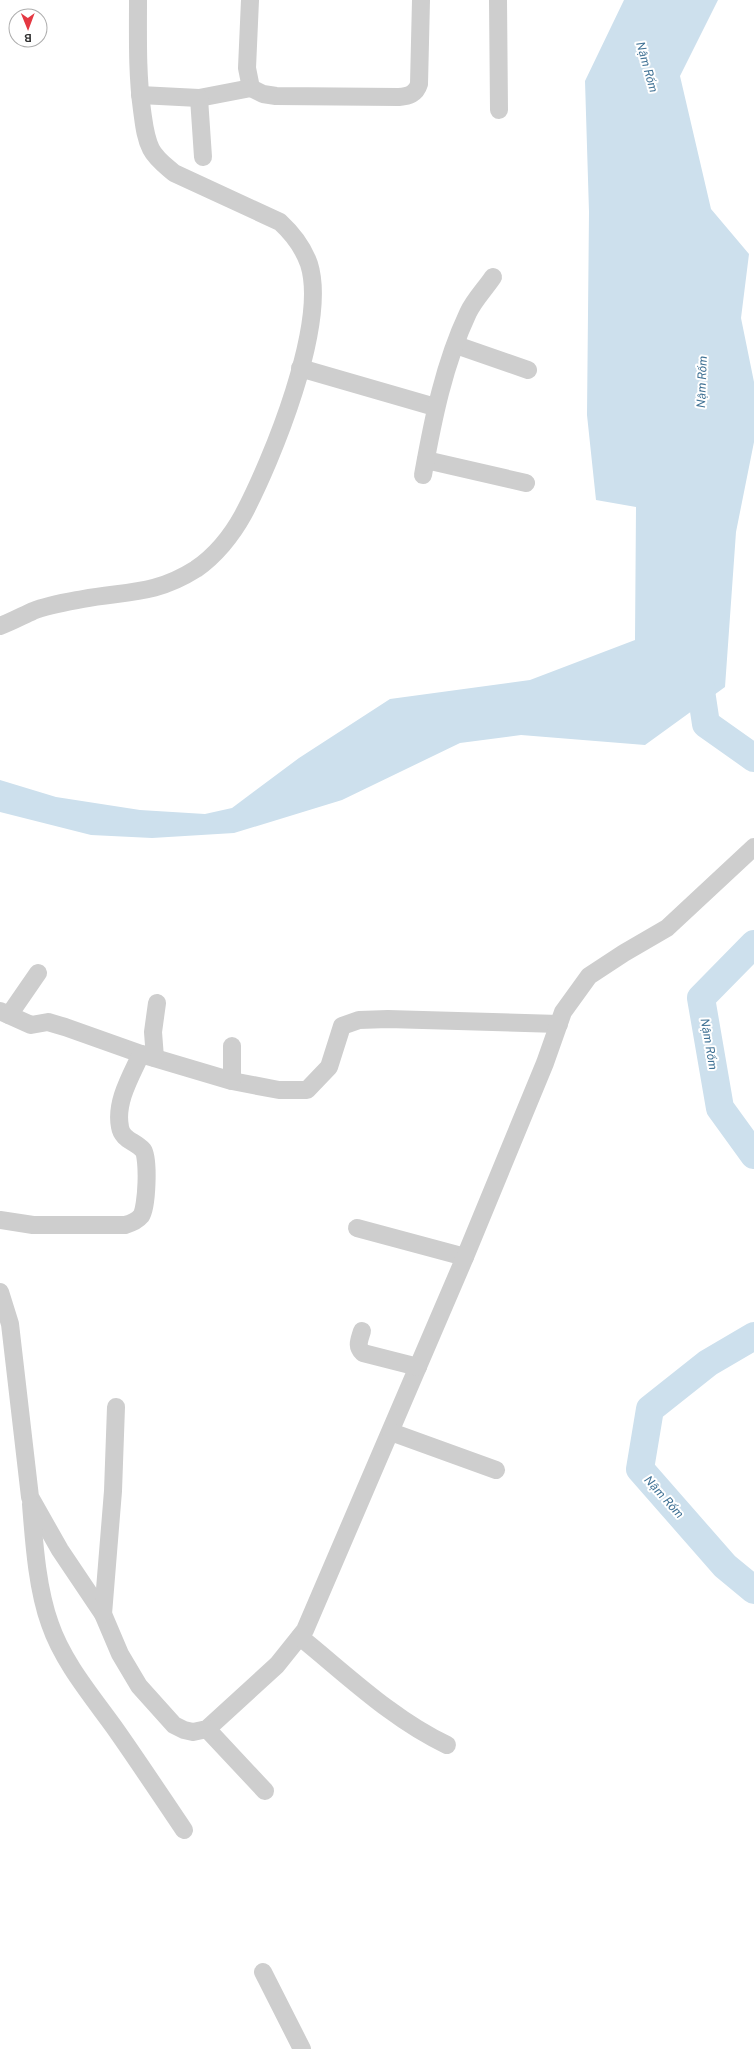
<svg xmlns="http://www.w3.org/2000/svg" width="754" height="2049" viewBox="0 0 754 2049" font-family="'Public Sans',sans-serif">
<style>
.water{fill:#cde0ed}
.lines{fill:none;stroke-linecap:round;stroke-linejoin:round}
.river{stroke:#cde0ed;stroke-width:28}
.minor{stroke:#cecece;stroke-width:18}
.labels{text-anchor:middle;stroke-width:4;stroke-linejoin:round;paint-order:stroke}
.water-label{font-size:12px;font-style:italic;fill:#3f7194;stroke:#fff}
</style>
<rect width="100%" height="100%" fill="#fff"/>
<!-- water -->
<path class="water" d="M624,0H718L680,76L711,209L749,254L741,318L754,382V442L736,532L725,687L645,745L521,735L460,743L342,800L234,833L152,838L91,835L0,812V780L56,797L140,810L205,814L232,808L299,758L390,699L530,680L635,640L636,507L596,500L587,415L589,212L585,81Z"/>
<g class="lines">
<!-- river -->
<g class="river">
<path d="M697,664L706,724L754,758"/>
<path d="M754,944L701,998L720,1108L754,1155"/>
<path d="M754,1336L708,1363L650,1409L640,1469L725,1566L754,1590"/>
</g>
<!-- minor -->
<g class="minor">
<path d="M250,0L247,68L251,88L263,94L276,96L399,97C409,96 416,94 419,84L421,0"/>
<path d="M498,0L499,110"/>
<path d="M140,95L199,98L251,88"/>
<path d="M199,98L203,157"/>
<path d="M456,345L528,370"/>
<path d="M300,368L435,407"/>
<path d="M426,460L526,483"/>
<path d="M423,475C433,419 444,364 468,313C474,300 485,289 493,277"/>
<path d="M0,626C11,622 22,616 33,611C48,605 67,602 83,599C127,591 155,595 196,569C215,556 232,535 243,515C272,460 328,324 309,264C303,247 293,234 280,222L174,173C166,166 156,159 151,149C145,137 144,124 142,110C137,74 138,37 138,0"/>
<path d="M0,1011L31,1025L48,1022L65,1027L141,1054L232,1081L279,1090H307L329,1067L342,1026L359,1020L388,1019L559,1024"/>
<path d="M9,1015L38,973"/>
<path d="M155,1058L153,1032L157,1003"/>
<path d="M232,1081V1046"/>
<path d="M0,1220L33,1225H125C132,1223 137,1221 141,1216C147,1208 149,1158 143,1150C135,1141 122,1140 120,1127C115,1102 131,1076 141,1054"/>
<path d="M357,1228L465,1257"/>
<path d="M0,1292L10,1324L30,1497L60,1550L103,1614L120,1654L139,1686L174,1725L184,1730L193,1732L207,1729L277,1665L305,1630L465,1257L545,1063L563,1012L589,976L624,953L667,928L754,847"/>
<path d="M362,1331C359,1341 356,1346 363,1353L418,1367"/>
<path d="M391,1432L496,1470"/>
<path d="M31,1504C34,1542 37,1588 50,1624C63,1662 91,1695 114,1727C138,1761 161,1796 184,1830"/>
<path d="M103,1614L113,1491L116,1407"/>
<path d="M300,1637C347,1675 392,1719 447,1745"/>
<path d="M207,1729L265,1791"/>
<path d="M263,1972L302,2049"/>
</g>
</g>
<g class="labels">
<!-- water labels -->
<g class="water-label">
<text transform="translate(647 67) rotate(74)" y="4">Nậm Rốm</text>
<text transform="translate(702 382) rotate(-88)" y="4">Nậm Rốm</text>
<text transform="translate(709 1044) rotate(80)" y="4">Nậm Rốm</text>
<text transform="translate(664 1497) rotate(48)" y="4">Nậm Rốm</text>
</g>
</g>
<!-- north arrow -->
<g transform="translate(28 28) rotate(179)"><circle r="19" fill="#ffffff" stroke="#adadad"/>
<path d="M0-3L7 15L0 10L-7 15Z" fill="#e43842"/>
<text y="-6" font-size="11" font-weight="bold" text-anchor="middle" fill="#313131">B</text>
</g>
</svg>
